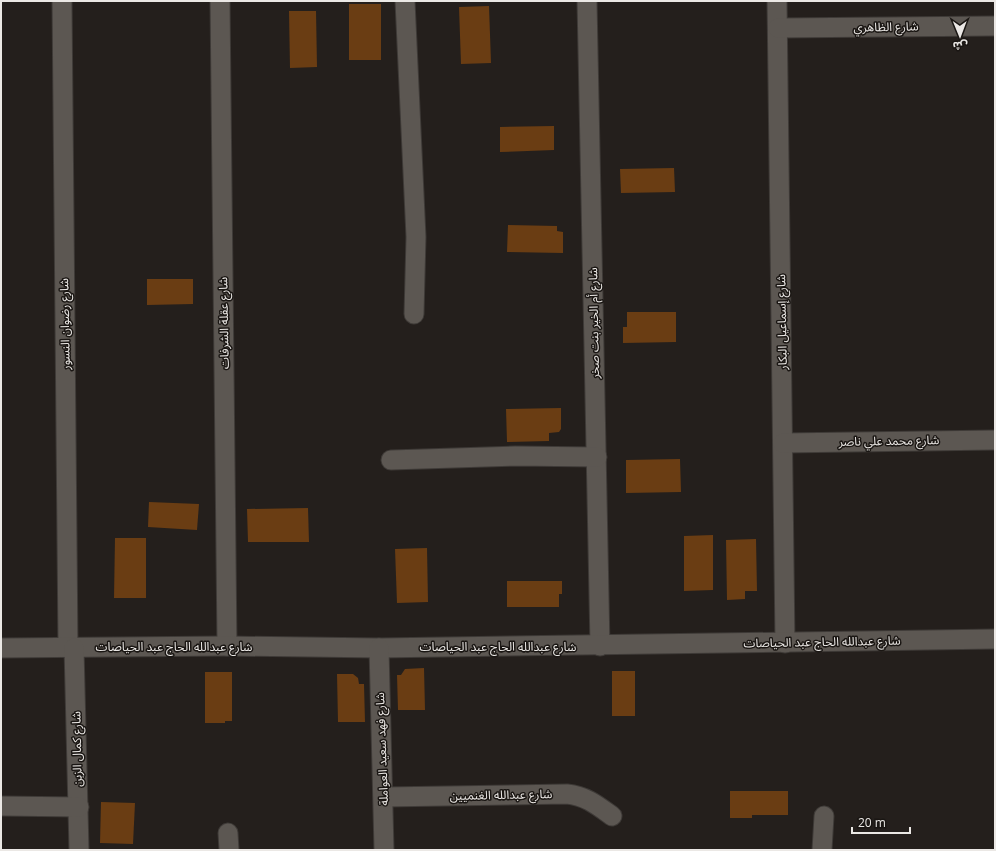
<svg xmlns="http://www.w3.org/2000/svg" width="996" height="851" viewBox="0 0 996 851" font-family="'Open Sans','Noto Sans Arabic',sans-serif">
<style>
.building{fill:#6a3d13}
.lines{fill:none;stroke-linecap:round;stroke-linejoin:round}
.minor-casing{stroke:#3e3a37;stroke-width:21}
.minor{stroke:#5c5752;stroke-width:19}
.labels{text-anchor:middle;stroke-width:3;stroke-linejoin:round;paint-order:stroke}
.street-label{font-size:12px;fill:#ebe8e5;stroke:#1a1613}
</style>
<rect width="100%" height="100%" fill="#241f1c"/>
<!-- building -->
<g class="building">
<rect x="349" y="4" width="32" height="56"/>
<path d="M489,6L491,63L461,64L459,7Z"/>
<path d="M289,11H316L317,67L290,68Z"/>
<path d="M554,126V150L500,152V127Z"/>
<path d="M674,168L675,192L621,193L620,169Z"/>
<path d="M508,225L557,226V231L563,232V253L507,252Z"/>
<path d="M147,279H193V304L147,305Z"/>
<path d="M627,312H676V342L623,343V327H627Z"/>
<path d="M561,408V429L559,432L549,433V441L507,442L506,409Z"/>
<path d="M680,459L681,492L626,493V460Z"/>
<path d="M149,502L199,504L197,530L148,527Z"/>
<path d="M308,508L309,542H248L247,509Z"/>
<path d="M713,535V590L684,591V536Z"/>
<path d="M115,538H146V598H114Z"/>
<path d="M756,539L757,591H745V599L727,600L726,540Z"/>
<path d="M427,548L428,602L397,603L395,549Z"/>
<path d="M507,581H562V594H559V607H507Z"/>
<path d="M424,668L425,710H398L397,675H401L405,669Z"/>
<rect x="612" y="671" width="23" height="45"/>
<path d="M205,672H232V721H225V723H205Z"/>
<path d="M337,674H353L358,678L359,684H364L365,722H338Z"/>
<path d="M730,791H788V815H752V818H730Z"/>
<path d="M101,802L135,803L133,844L100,843Z"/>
</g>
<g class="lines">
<defs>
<g id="minor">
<path d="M62,1L68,648"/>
<path d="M220,1L227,646"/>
<path d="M405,1L416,237L414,314"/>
<path d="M587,1L600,646"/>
<path d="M777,1L785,643"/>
<path d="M778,28L995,26"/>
<path d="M783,443L995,440"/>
<path d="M391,460L515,456L597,457"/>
<path d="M1,648L227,646L379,648L995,639"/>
<path d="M74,648L79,850"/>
<path d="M379,648L384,850"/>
<path d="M384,797L567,794C586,796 597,805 612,816"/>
<path d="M1,806L79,807"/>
<path d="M228,833L229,850"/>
<path d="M822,850L824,816"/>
</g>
</defs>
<!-- minor casing -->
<use href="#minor" class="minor-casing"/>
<!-- minor -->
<use href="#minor" class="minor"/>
</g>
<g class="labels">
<!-- street labels -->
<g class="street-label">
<text transform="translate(886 27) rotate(-1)" y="4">شارع الظاهري</text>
<text transform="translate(782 322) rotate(-91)" y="4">شارع إسماعيل البكار</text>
<text transform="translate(224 323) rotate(-91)" y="4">شارع عقلة الشرفات</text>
<text transform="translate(594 323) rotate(-91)" y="4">شارع أم الخير بنت صخر</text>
<text transform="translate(65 324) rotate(-91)" y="4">شارع رضوان النسور</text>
<text transform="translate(889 441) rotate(-1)" y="4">شارع محمد علي ناصر</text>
<text transform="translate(822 642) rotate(-1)" y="4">شارع عبدالله الحاج عبد الحياصات</text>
<text x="174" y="651">شارع عبدالله الحاج عبد الحياصات</text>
<text x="498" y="651">شارع عبدالله الحاج عبد الحياصات</text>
<text transform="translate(77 749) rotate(-91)" y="4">شارع كمال الزبن</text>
<text transform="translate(382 749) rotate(-92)" y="4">شارع فهد سعيد العواملة</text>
<text transform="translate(501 795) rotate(-1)" y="4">شارع عبدالله الغنميين</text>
</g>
</g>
<!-- border -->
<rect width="996" height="851" fill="none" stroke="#ebe8e5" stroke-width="4"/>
<!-- north arrow -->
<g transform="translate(960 36) rotate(179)" stroke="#1a1613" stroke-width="3" paint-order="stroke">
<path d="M0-3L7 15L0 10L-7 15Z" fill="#ebe8e5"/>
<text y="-6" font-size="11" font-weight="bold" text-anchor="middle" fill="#ebe8e5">ش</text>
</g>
<!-- scale -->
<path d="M852 827v6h58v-6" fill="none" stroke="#ebe8e5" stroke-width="2"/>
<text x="858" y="827" font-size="12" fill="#ebe8e5" stroke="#1a1613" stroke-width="3" paint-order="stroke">20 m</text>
</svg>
